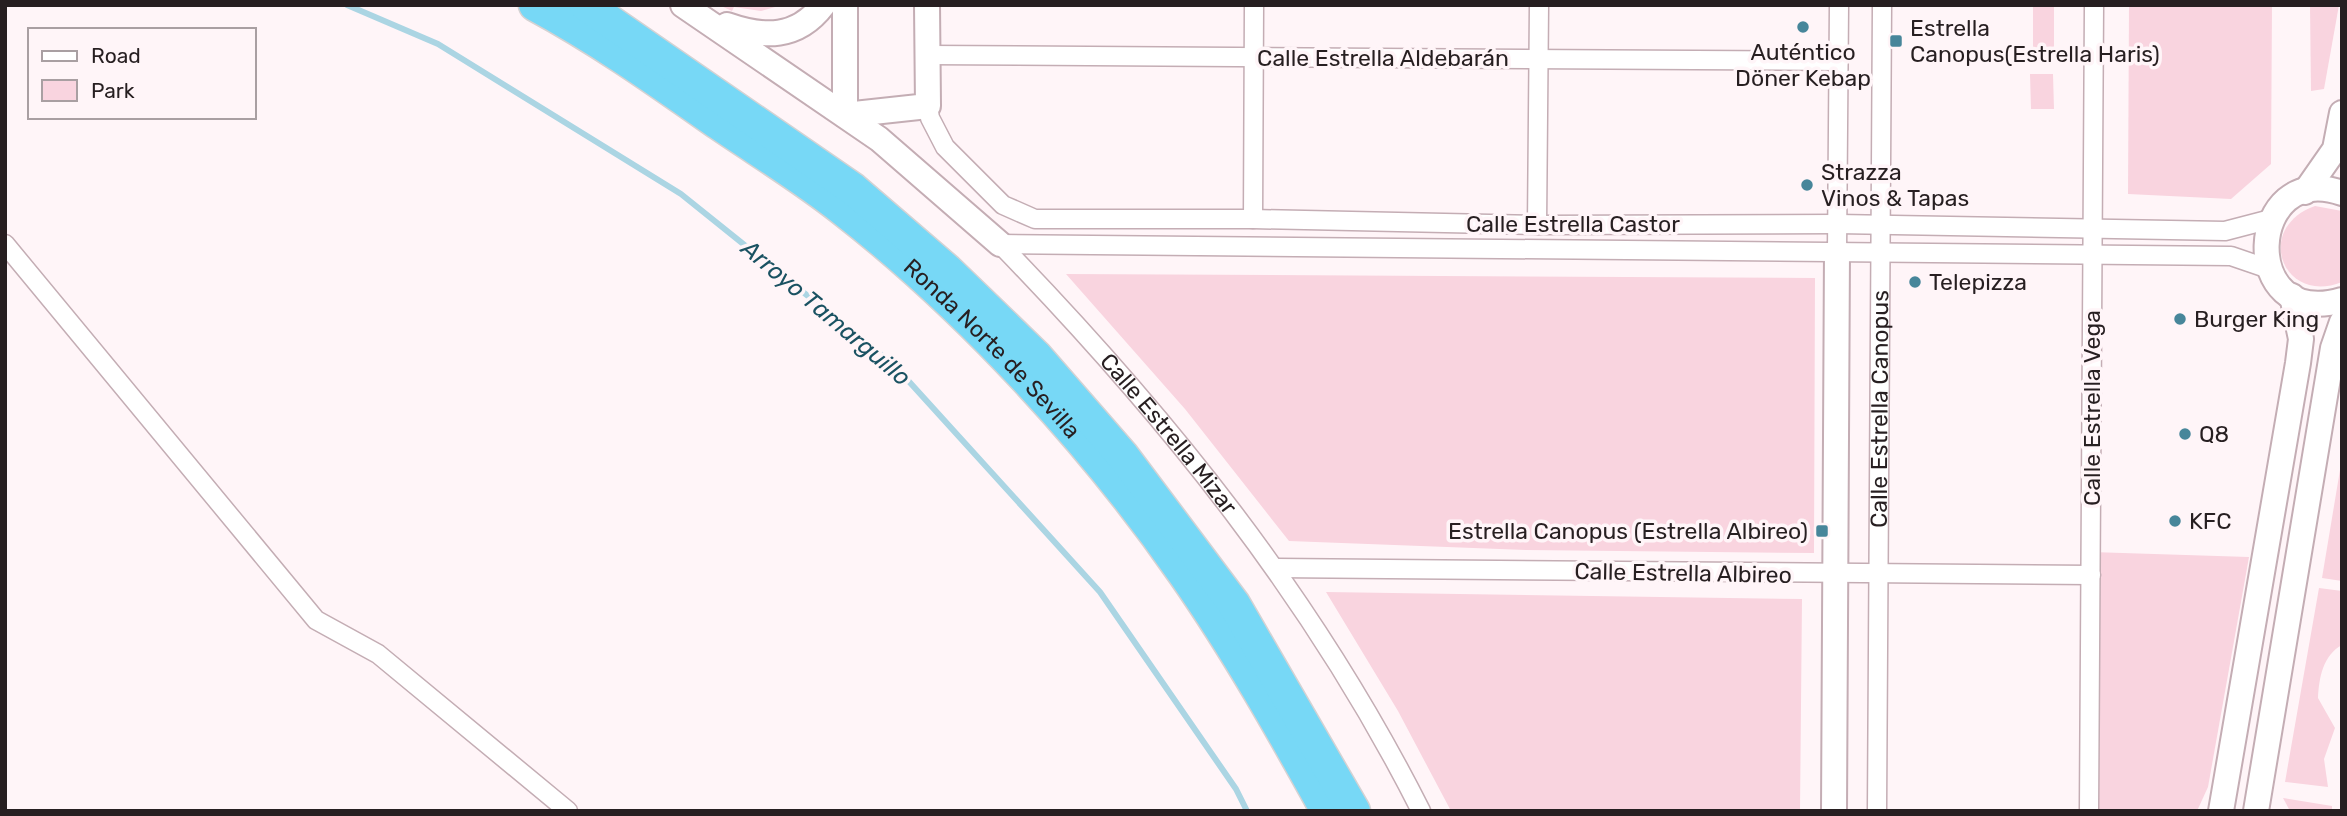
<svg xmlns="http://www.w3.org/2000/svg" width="2347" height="816" viewBox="0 0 2347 816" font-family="Rubik,sans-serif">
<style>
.green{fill:#f9d4df}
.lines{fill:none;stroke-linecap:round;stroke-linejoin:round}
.stream{stroke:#abd5e3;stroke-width:6}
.street-casing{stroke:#c4adb4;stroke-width:21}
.secondary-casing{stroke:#c4adb4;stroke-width:28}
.highway-casing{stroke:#d4d2d3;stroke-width:35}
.street{stroke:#fff;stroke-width:18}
.secondary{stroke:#fff;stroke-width:24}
.highway{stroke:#77d8f6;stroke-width:32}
.poi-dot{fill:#47869a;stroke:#fff5f8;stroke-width:2.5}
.labels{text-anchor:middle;stroke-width:7;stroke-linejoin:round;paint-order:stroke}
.poi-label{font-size:23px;fill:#271f21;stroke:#fff5f8;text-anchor:start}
.street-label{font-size:23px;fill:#271f21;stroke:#fff5f8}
.water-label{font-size:24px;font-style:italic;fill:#1a5262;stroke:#fff5f8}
</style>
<rect width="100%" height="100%" fill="#fff5f8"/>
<!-- green -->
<g class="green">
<path d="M719,5H782L761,11L734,7L732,11Z"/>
<rect x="2033" y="5" width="21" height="43"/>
<path d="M2129,5H2272L2271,164L2231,199L2128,194Z"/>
<path d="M2310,5H2339L2324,89L2311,91Z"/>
<path d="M2030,74H2053L2054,109H2031Z"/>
<path d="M2315,206L2342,211V282C2283,306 2253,228 2315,206Z"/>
<path d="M1066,274L1815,278L1814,553L1526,550L1289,541L1185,409Z"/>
<path d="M2342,458V581L2322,578Z"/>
<path d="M2091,552L2249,557L2208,787L2197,811H2089Z"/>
<path d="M2319,588L2342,591V645C2323,655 2319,678 2318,698L2335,728L2324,759L2328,787L2285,782Z"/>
<path d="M1326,592L1802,599L1800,811H1451L1398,711Z"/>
<path d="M2283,798L2332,806V811H2290Z"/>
</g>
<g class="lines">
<!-- stream -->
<path class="stream" d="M347,5L438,44L681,194L894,365L1100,592L1236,789L1247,811"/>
<defs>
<g id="street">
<path d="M927,55L1839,61"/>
<path d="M928,106L930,118L945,147L1003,205L1035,219H1253L1537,225L1838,224L2225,231L2271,219"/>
<path d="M1253,219L1254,5"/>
<path d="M1537,225L1539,5"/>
<path d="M5,244L316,620L378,654L568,811"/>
<path d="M1000,244L2231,256L2269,269"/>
<path id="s1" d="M1000,244C1166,415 1313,597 1421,811"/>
<path d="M1837,251L1839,5"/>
<path d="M1276,568L2091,575"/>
<path id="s2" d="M1877,811L1882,5"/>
<path d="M2089,811L2094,5"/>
</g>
<g id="secondary">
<path d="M683,5L879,139L1000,244"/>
<path d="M727,25C764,38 797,39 823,5"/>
<path d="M845,115L928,106L927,5"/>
<path d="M845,115V5"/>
<path d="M2305,192L2335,149L2342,113"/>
<path d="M2342,193C2246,159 2237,331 2342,300"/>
<path d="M1834,811L1837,251"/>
<path d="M2221,811L2298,363L2301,339L2292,296"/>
<path d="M2256,811L2333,348L2342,322"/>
</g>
<g id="highway">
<path id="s3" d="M535,5C600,40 659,82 719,124C760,152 803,178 842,209C967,306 1094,444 1184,574C1237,650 1282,730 1327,811"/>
<path d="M586,5L853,189L947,270L1036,356L1123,456L1234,604L1354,811"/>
</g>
</defs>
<!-- street casing -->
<use href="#street" class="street-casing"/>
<!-- secondary casing -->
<use href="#secondary" class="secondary-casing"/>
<!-- highway casing -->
<use href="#highway" class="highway-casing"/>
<!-- street -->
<use href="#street" class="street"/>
<!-- secondary -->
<use href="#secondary" class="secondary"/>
<!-- highway -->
<use href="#highway" class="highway"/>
</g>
<!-- markers -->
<g class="poi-dot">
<circle cx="1803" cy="27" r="7"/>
<rect x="1889" y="34" width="14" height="14" rx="3.5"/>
<circle cx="1807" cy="185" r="7"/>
<circle cx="1915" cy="282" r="7"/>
<circle cx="2180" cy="319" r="7"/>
<circle cx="2185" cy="434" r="7"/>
<circle cx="2175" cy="521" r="7"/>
<rect x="1815" y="524" width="14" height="14" rx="3.5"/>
</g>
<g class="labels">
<!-- poi labels -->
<g class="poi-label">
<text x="1910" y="36">Estrella<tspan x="1910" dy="26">Canopus(Estrella Haris)</tspan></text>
<text x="1803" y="60" text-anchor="middle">Auténtico<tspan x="1803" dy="26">Döner Kebap</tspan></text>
<text x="1821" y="180">Strazza<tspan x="1821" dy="26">Vinos &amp; Tapas</tspan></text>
<text x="1929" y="290">Telepizza</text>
<text x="2194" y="327">Burger King</text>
<text x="2199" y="442">Q8</text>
<text x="2189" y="529">KFC</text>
<text x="1808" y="539" text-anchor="end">Estrella Canopus (Estrella Albireo)</text>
</g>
<!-- street labels -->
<g class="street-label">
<text x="1383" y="66">Calle Estrella Aldebarán</text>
<text x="1573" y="232">Calle Estrella Castor</text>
<text dy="8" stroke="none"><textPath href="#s3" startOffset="574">Ronda Norte de Sevilla</textPath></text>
<text dy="8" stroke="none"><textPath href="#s2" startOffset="402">Calle Estrella Canopus</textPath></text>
<text transform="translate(2092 408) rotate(-90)" y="8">Calle Estrella Vega</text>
<text dy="8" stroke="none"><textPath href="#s1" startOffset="254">Calle Estrella Mizar</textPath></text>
<text transform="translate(1683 573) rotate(1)" y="8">Calle Estrella Albireo</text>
</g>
<!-- water labels -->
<g class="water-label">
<text transform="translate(826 313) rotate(40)" y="8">Arroyo Tamarguillo</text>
</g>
</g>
<!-- border -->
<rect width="2347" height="816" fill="none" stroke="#271f21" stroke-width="14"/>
<!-- legend -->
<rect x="28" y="28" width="228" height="91" fill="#fff5f8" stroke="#a99fa2" stroke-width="2"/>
<rect x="42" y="51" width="35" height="10" fill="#ffffff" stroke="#a99fa2" stroke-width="2"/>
<text x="91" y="63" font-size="21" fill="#271f21">Road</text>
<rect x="42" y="80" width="35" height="21" fill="#f9d4df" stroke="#a99fa2" stroke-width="2"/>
<text x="91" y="98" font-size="21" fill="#271f21">Park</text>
</svg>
